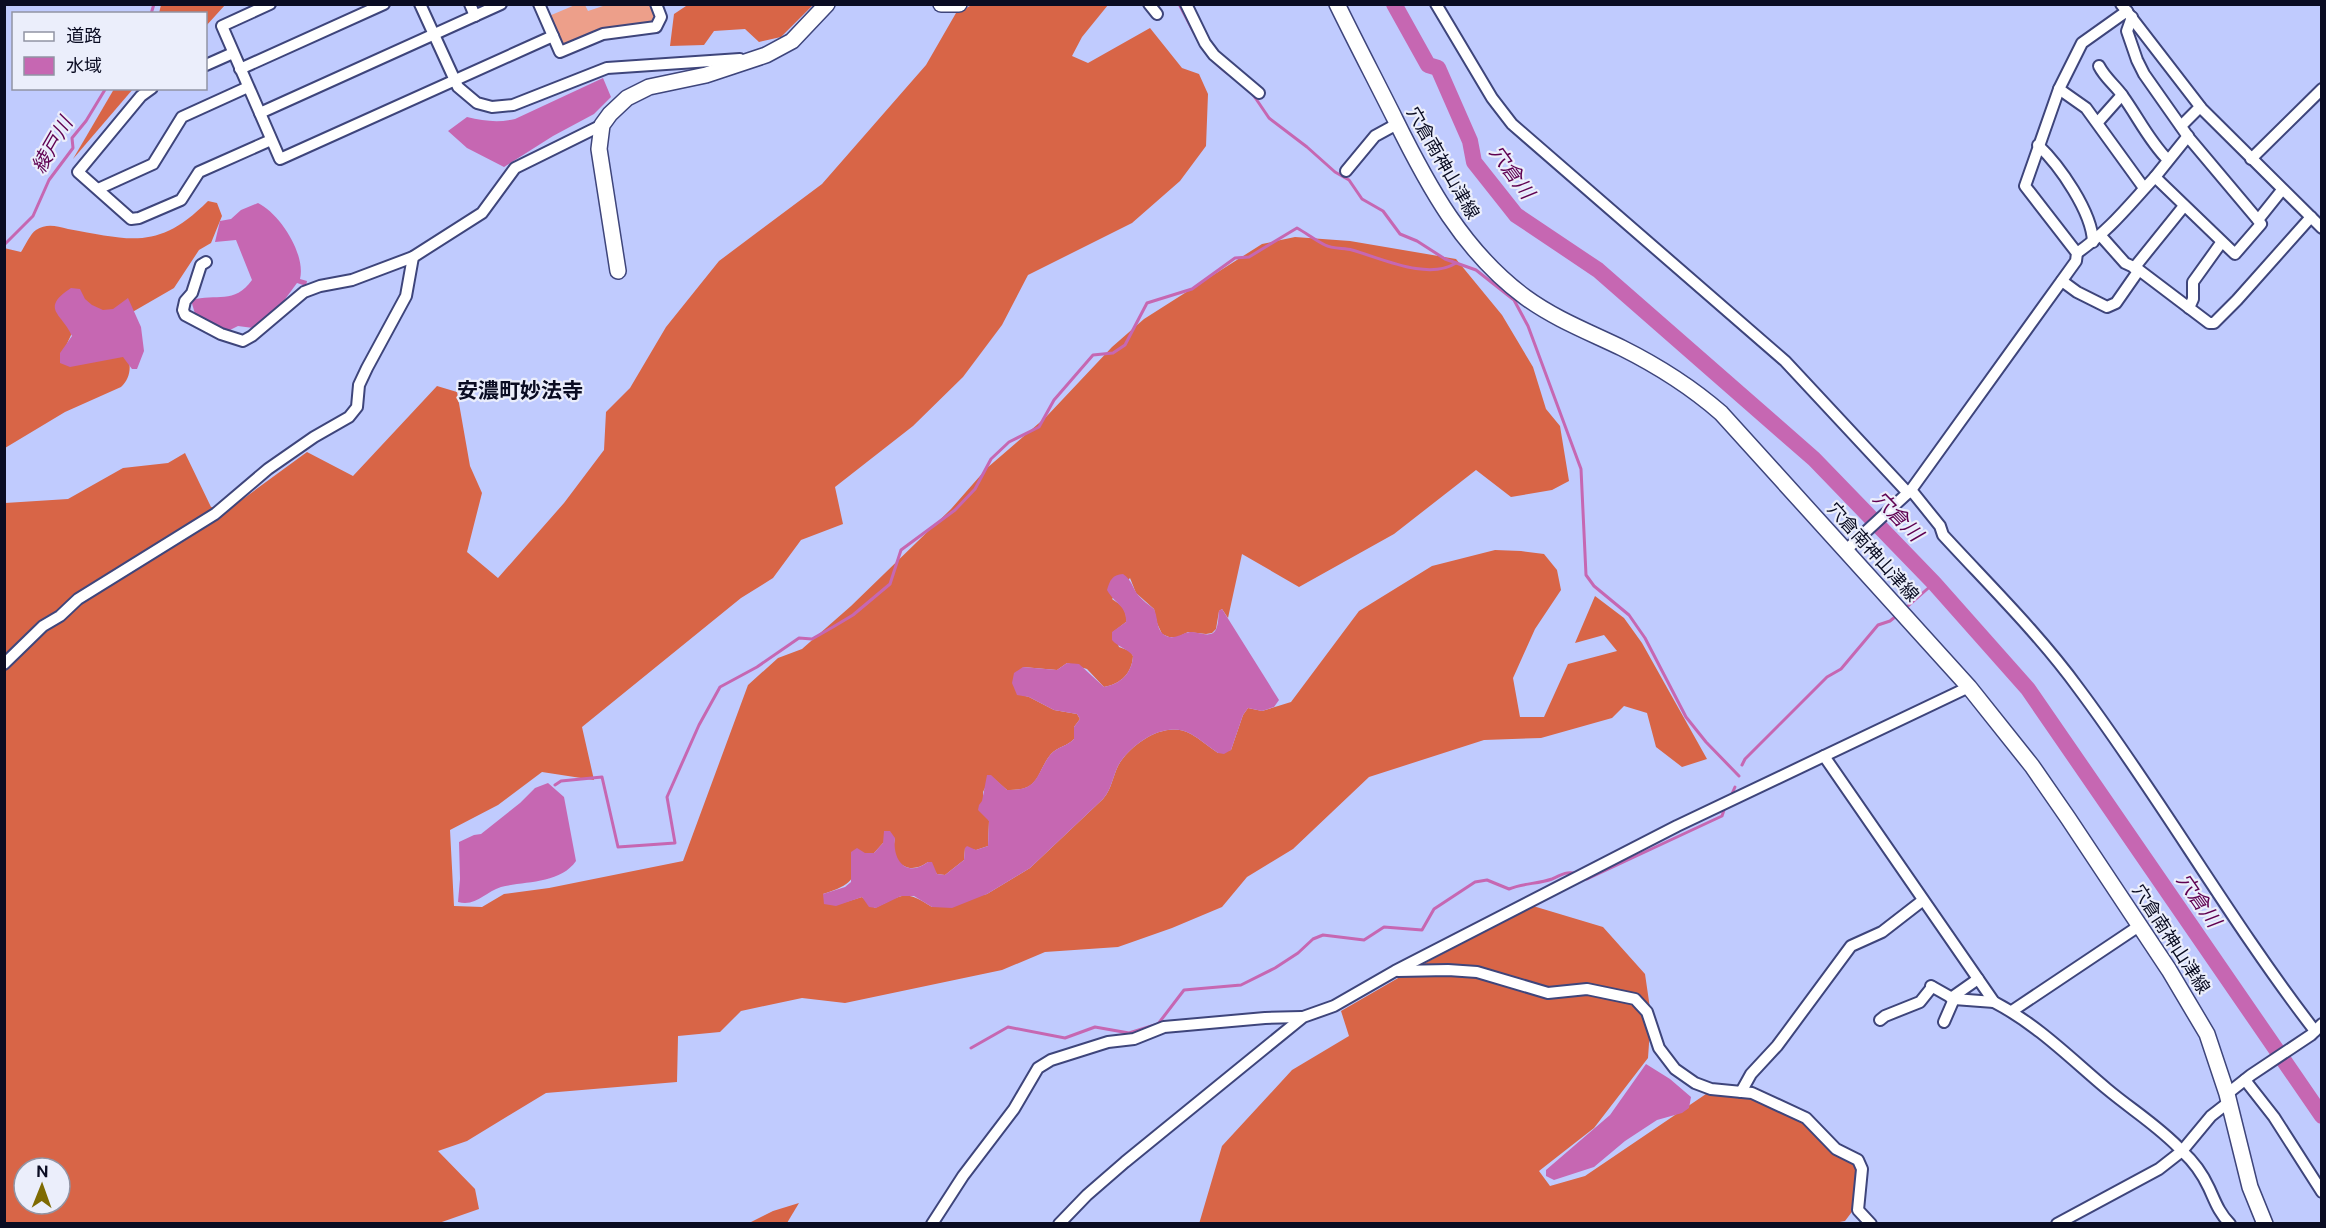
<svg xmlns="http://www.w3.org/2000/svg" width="2326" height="1228" viewBox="0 0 2326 1228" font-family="'Public Sans','Noto Sans JP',sans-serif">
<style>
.green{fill:#ed9f8a}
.forest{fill:#d86547;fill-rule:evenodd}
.water{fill:#c667b2}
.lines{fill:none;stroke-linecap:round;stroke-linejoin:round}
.stream{stroke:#c667b2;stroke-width:3}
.river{stroke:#c667b2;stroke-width:16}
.street-casing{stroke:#3e457b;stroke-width:14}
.secondary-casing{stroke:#3e457b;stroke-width:18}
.street{stroke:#fff;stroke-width:10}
.secondary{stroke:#fff;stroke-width:15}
.labels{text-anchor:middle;stroke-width:4.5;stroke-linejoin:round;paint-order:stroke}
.street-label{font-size:18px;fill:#0a0c22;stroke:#ebeefb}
.water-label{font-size:20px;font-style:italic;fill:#5f0151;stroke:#ebeefb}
.quarter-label{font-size:21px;font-weight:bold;fill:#0a0c22;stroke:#ebeefb}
</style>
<rect width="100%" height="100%" fill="#c0cbfe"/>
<!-- green -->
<path class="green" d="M651,4L657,17L654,23L600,31L564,44L560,43L549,16L575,5H585L588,11L606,5Z"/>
<!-- forest -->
<g class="forest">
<path d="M689,4H813V5L781,37L759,42L745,29L714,31L704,45L670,46L674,14Z"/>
<path d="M161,5V4L225,5L206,26V14L159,13Z"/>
<path d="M972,5H1108L1082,37L1072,56L1088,63L1150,28L1182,68L1199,74L1208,94L1206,146L1180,181L1132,223L1028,275L1002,325L963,377L913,426L835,487L843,524L801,540L773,578L741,598L582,727L594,780L542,772L498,805L450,830L454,906L482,907L504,894L549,888L683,861L748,685L778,658L802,649L851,606L951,509L987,468L1046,417L1112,347L1144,319L1262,244L1295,237L1350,241L1456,259L1502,315L1533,367L1546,409L1560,426L1569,481L1552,490L1511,497L1476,470L1394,534L1299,587L1242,554L1228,618L1222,609L1219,611L1216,629L1212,633L1206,634L1188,632L1178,637H1169L1162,634L1157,623L1154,609L1136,593L1130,578L1112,599C1122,606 1127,609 1126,622L1113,632L1119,647L1130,651L1133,656C1132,673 1121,684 1104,687L1087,669L1067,663L1057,670L1023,667L1018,694L1029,697L1054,710L1077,714L1080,719L1074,727V739C1068,746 1057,747 1051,754C1035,774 1041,791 1007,790L991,776L983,792V801L989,821L988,846L976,850L965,848L964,860L945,875L937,874L928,862C917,870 905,871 896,859C892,853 894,844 895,838L883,843L874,853H865C851,881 854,884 823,894L836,905L862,897L875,908C904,894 904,889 932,907L987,894L1030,868L1103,799C1113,788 1113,772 1121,761C1135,742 1166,720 1191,734C1200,739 1209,747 1218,753L1231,750L1243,715L1248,708L1262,711L1291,702L1359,611L1432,566L1495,550L1521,551L1544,554L1557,570L1561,590L1535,629L1513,678L1520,717H1544L1568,664L1617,651L1604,635L1575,643L1595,596L1624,618L1642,643L1707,759L1682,767L1656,747L1647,713L1624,706L1612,718L1541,738L1484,740L1369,777L1293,849L1247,877L1222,907L1172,928L1118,947L1045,952L1002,970L845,1003L802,998L741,1011L720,1032L678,1036L677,1082L546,1093L467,1141L438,1151L475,1189L479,1209L439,1223L5,1224V503L68,499L123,468L168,463L185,453L211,507H232L307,452L353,476L437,386L457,392L470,466L482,493L467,552L498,578L564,503L604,450L606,412L630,388L666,327L719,261L822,184L926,65L956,13ZM24,1168H60V1204H24Z"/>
<path d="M114,89H133L73,159Z"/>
<path d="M208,201L217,203L222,216L211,243L199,250L174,288L129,314L72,333L63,352L127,355C132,366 130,379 121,387L65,412L5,448L4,248L21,252C25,246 30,234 36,230C47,223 56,226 68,229C131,240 158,251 208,201Z"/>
<path d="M1533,906L1603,927L1645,974L1651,1015L1648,1058L1594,1128L1539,1171L1550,1186L1585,1176L1706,1094L1749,1097L1805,1121L1855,1164L1857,1169L1854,1209L1845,1221L1834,1223L1199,1224L1222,1146L1292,1070L1349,1036L1341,1011L1412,970Z"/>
<path d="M799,1203L787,1223H749L773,1211Z"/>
</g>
<!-- water -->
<g class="water">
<path d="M603,78L611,97L594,114L553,136L504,167L467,148L448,131L467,117C484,121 498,123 515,119Z"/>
<path d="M258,203C280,214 306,254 300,279L307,281L306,286L297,283L280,306L253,328L238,326L230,330L221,328L200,319L195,314L191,300C217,293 234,305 252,280L236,240L215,242L220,221L231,219L241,210Z"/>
<path d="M71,288L80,289L85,299L92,305L103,310L113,309L128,298L141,327L144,351L137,369H132L123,357L70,367L60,363V353L72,336C63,314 39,309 71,288Z"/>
<path d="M1123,574C1132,580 1132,587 1138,595C1143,601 1148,604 1154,609C1158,617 1156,628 1163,634C1173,642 1181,633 1190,632C1197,631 1206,637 1213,633C1219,629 1218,617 1219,611L1222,609L1279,700L1274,707L1262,711L1248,708L1243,715L1231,750L1224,754L1218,753C1209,747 1200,739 1191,734C1166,720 1135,742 1121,761C1113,772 1113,788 1103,799L1030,868L987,894L952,908L932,907L914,896H901L876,908L869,907L862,897L836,906L824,904L823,894L845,887L851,882V852L857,848L865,853H874L883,843L884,831H890L895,838C892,861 907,878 928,862H932L937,874L945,875L964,860L965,848L967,846L976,850L988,846L989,821L978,810L979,805L982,801L987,775H991L1007,790C1040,791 1035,774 1051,754C1057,747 1068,746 1074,739V727L1080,719L1077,714L1054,710L1029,697L1017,695L1012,683L1014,673L1023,667L1057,670L1067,663L1079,664L1104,687C1121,684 1132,673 1133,656C1128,649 1118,647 1112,640V632L1126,622C1127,606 1114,603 1107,590C1110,580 1112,575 1123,574Z"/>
<path d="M548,783L564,797L576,861C560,884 525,881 501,887C485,892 476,907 458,902L460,879L459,842L474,835L481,834L520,803L535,788Z"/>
<path d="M1646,1064L1670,1079L1691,1097L1689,1108L1682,1113L1657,1120L1625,1141L1594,1167L1554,1180L1546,1176V1170L1610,1115Z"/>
</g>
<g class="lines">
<!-- stream -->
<g class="stream">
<path d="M1179,4C1195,34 1204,59 1233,77"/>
<path d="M151,14L154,4"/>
<path d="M1252,93L1269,118L1307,147L1335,172L1349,180L1362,199L1383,211L1400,234L1417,241L1445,259L1476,270L1514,300L1528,326L1581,469L1586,575L1594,586L1629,615L1645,638L1686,717L1706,742L1739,776"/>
<path d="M4,245L33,216L49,180L73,148L72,138L86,121L106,88"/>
<path d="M1908,606L1934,583"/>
<path d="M1742,765L1745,759L1827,677L1841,669L1878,625L1890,621L1895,617"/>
<path d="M555,785L561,781L602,777L618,847L675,843L667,797L699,725L720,687L757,667L799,638L812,639L833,627L853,615L890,584L901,550L955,510L975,489L991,459L1009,442L1039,427L1054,400L1093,355L1113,353L1125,345L1147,303L1192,289L1235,258L1249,257L1297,228C1306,233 1315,240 1325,245C1332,249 1344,248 1352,250C1381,258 1428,281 1456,263"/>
<path d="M1731,796L1735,787"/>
<path d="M1584,878L1587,879L1722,816L1724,810"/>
<path d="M971,1048L1008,1027L1065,1038L1095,1027L1129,1033L1158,1024L1184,990L1241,985L1275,968L1298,953L1313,939L1323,935L1364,940L1384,927L1422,930L1434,909L1475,882L1487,880L1509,889C1523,883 1538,884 1552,879C1562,875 1563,872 1574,873"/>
</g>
<!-- river -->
<path class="river" d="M1394,4L1428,65L1438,68L1470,141L1474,162L1516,215L1598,270L1814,459L1934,583L2028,689L2322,1116"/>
<defs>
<g id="street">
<path d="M270,4L222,26L280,159L553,36L560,52L603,34L656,27L661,17L656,4"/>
<path d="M420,4L458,87L477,103L492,107L513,105L607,68L740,59"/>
<path d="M470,4L475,16"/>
<path d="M539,4L553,36"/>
<path d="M1149,4L1157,14"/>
<path d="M1186,4L1205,43L1214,55L1259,93"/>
<path d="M1436,4L1492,98L1512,124L1785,361L1908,493"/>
<path d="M2121,4L2202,109L2322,228"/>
<path d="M2132,17L2127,31L2137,60L2144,74L2189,138L2258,220"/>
<path d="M206,65L233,53"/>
<path d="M2099,66C2105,78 2115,85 2122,95C2138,117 2149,141 2168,160"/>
<path d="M240,69L384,4"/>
<path d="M152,88L141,96L78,172L131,219L139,218L181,200L199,172L271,140"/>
<path d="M2059,89L2086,108L2144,188"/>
<path d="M260,113L501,4"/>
<path d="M2098,122L2122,95"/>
<path d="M2181,126L2200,107"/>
<path d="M2038,145C2060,166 2092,212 2093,242"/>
<path d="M2251,159L2322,89"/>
<path d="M1346,171L1375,136L1397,124"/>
<path d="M2155,177L2188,136"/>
<path d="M98,189L153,164L182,117L248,87"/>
<path d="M2101,236L2125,263L2138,269"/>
<path d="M2077,253C2110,230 2128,206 2155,177L2235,254L2261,224L2258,220L2282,190"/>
<path d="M206,262L201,265L192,293L185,301L183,310L185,315L221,334L243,341L252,336L304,292L320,286L352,280L413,257L482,213L515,168L602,125"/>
<path d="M2134,268L2184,206"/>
<path d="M2062,281L2077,292L2107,307L2116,303L2139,270L2209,323H2214L2237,300L2311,217"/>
<path d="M2189,308L2193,299V282L2221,243"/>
<path d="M1911,490L1940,526L1943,535C1989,585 2039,634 2079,689C2162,800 2230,921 2315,1031"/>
<path d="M1846,550L1911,490L2076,261L2077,253L2025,186L2059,89L2082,43L2127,11"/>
<path d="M4,664L43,626L60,616L78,599L215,514L268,469L314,437L349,417L357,407L359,385L367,368L406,296L413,257"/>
<path d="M1824,756L1994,1002C2038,1025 2070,1058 2107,1089C2132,1110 2160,1127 2182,1151C2193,1161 2203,1175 2209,1188C2215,1201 2219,1213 2230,1224"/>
<path d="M1398,971L1448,970L1477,972L1548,993L1587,989L1635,999L1647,1012L1659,1048L1675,1069L1695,1083L1711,1089L1752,1093L1806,1118L1836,1149L1858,1160L1862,1169L1858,1210L1871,1224"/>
<path d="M1931,986L1954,999L1994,1002"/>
<path d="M1951,998L1978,979"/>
<path d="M2012,1011L2139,926"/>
<path d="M1880,1020L1885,1016L1920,1002L1932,987"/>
<path d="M1944,1022L1954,999"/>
<path d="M2245,1080L2274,1117L2322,1192"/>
<path d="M1741,1092L1751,1074L1777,1046L1851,946L1882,932L1922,901"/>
<path d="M2227,1094L2251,1075L2311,1035L2322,1024"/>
<path d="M932,1224L963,1176L1014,1109L1038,1068L1051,1060L1108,1042L1134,1039L1164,1027L1265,1018L1302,1017"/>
<path d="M1059,1224L1087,1195L1125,1162L1303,1017L1334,1006L1395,971L1677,826L1969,687"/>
<path d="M2057,1224L2159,1169L2182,1151L2211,1116L2229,1102"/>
</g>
<g id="secondary">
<path d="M941,4H959"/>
<path d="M1337,4C1356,43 1376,81 1395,119C1428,186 1463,251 1525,297C1555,319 1589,332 1622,348C1658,366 1690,386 1721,413L1969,687L2032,766L2068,818L2169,970L2207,1034L2227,1094L2250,1187L2265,1224"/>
<path d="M618,271L599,149L602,125L610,114L627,98L649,87L706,75L766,55L792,41L827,4"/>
</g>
</defs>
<!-- street casing -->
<use href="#street" class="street-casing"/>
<!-- secondary casing -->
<use href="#secondary" class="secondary-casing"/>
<!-- street -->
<use href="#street" class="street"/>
<!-- secondary -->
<use href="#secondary" class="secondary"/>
</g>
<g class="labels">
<!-- street labels -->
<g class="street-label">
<text transform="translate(1443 163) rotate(60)" y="6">穴倉南神山津線</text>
<text transform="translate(1873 552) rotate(48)" y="6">穴倉南神山津線</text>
<text transform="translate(2171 939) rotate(57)" y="6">穴倉南神山津線</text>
</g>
<!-- water labels -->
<g class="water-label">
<text transform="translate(52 145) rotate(-60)" y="7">綾戸川</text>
<text transform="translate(1512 172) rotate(54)" y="7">穴倉川</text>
<text transform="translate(1898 516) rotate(46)" y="7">穴倉川</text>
<text transform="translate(2199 900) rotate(55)" y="7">穴倉川</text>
</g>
<!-- quarter labels -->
<g class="quarter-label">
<text x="520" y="398">安濃町妙法寺</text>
</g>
</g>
<!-- border -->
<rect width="2326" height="1228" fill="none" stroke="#0a0c22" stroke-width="12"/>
<!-- legend -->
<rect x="12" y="12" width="195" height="78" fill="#ebeefb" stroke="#9194a4" stroke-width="1.5"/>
<rect x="24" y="32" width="30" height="9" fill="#ffffff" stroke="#9194a4" stroke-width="1.5"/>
<text x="66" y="42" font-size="18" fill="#0a0c22">道路</text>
<rect x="24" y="57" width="30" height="18" fill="#c667b2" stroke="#9194a4" stroke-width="1.5"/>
<text x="66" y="72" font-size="18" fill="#0a0c22">水域</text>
<!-- north arrow -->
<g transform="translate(42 1186) rotate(1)"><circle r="28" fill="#ebeefb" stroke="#9194a4" stroke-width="1.5"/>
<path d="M0-4.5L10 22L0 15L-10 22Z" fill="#7f6b03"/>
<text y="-9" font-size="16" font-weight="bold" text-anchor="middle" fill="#0a0c22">N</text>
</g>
</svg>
